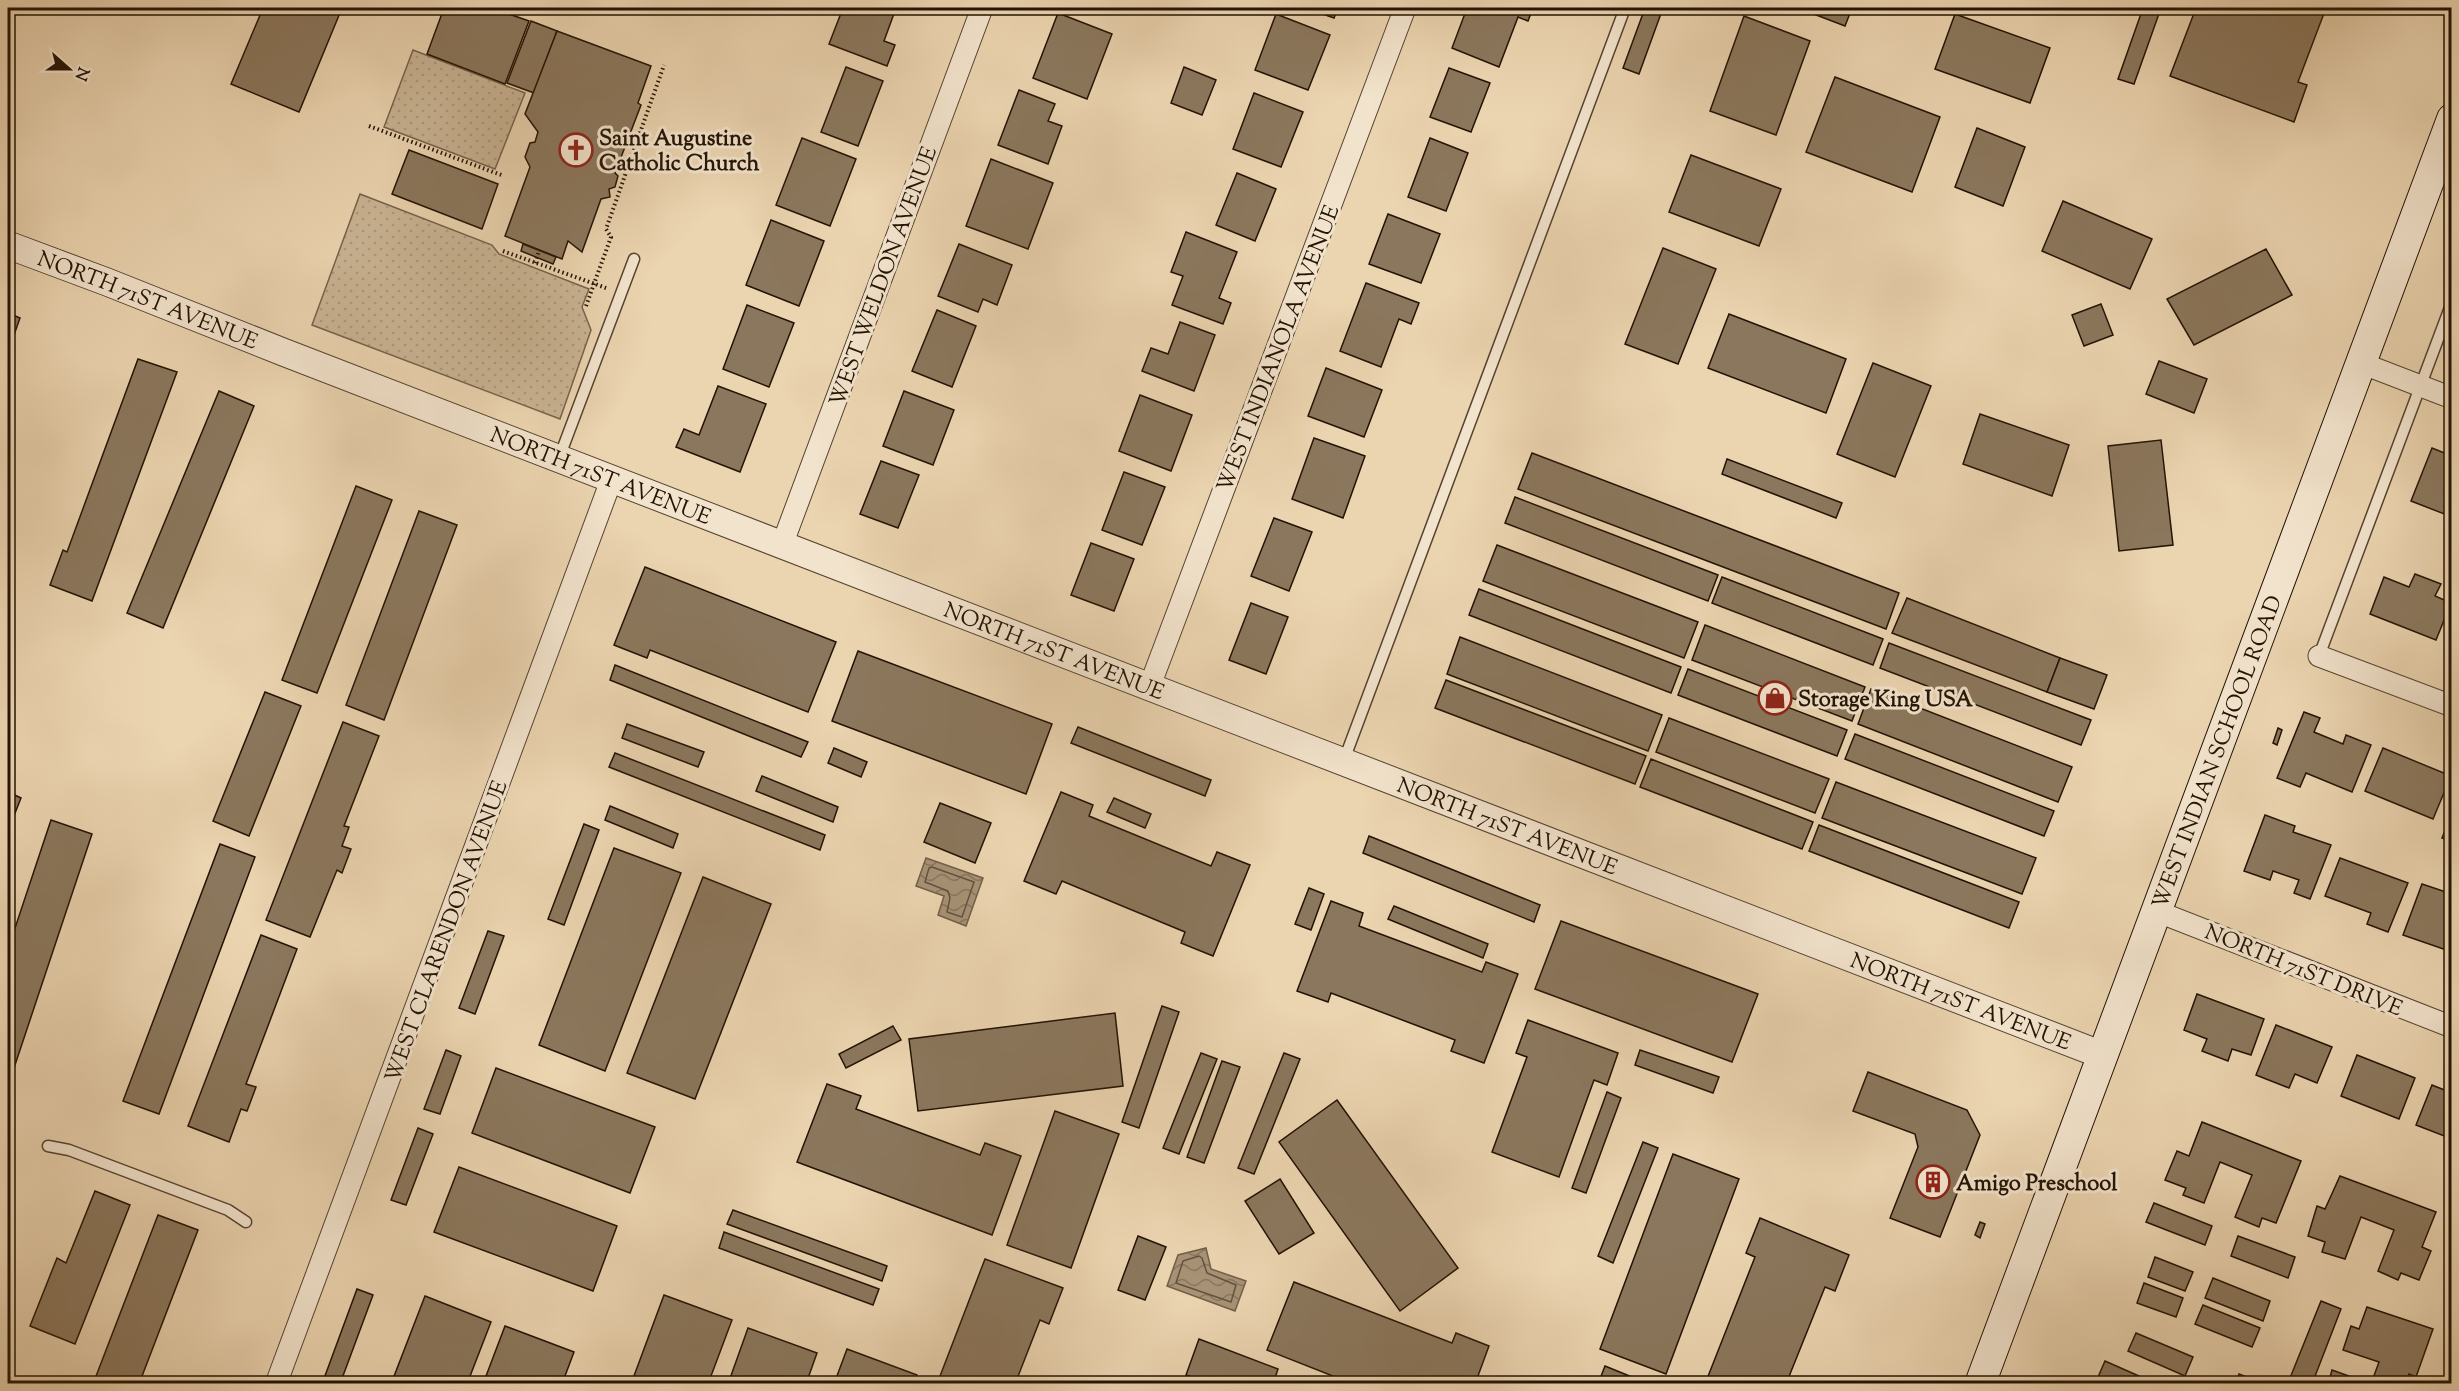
<svg xmlns="http://www.w3.org/2000/svg" width="2459" height="1391" viewBox="0 0 2459 1391" font-family="'Sorts Mill Goudy',serif">
<style>
.grass{fill:url(#grass-dots);stroke:#76634c;stroke-width:1.5}
.water{fill:url(#water-waves);stroke:#725f48;stroke-width:1.5}
.lines{fill:none;stroke-linecap:round;stroke-linejoin:round}
.shore{stroke:#65523d;stroke-width:1.5}
.building{fill:#8b775d;stroke:#231304;stroke-width:1.5}
.service-casing{stroke:#55432f;stroke-width:13}
.minor-casing{stroke:#55432f;stroke-width:23}
.tertiary-casing{stroke:#55432f;stroke-width:29}
.secondary-casing{stroke:#231304;stroke-width:32}
.path{stroke:#231304;stroke-width:4;stroke-dasharray:1.5 3;stroke-linecap:butt}
.service{stroke:#f2e3cc;stroke-width:10}
.minor{stroke:#f2e3cc;stroke-width:21}
.tertiary{stroke:#f2e3cc;stroke-width:27}
.secondary{stroke:#f2e3cc;stroke-width:30}
.labels{text-anchor:middle;stroke-width:6;stroke-linejoin:round;paint-order:stroke}
.poi-label{font-size:22px;font-weight:bold;fill:#231304;stroke:#f2e3cc;text-anchor:start}
.street-label{font-size:22px;fill:#231304;stroke:#f2e3cc}
</style>
<defs>
<pattern id="grass-dots" width="8" height="8" patternUnits="userSpaceOnUse" patternTransform="scale(1.5)"><rect width="8" height="8" fill="#c9b393"/><path d="M2 2h.1M6 6h.1" fill="none" stroke="#ac997d" stroke-width="1.8" stroke-linecap="round"/></pattern>
<pattern id="water-waves" width="16" height="10" patternUnits="userSpaceOnUse" patternTransform="scale(1.5)"><rect width="16" height="10" fill="#a79276"/><path d="M0 5q4-4 8 0t8 0" fill="none" stroke="#88765f"/></pattern>
</defs>
<rect width="100%" height="100%" fill="#ebd4b0"/>
<filter id="stains"><feTurbulence type="fractalNoise" baseFrequency=".00333" numOctaves="4"/><feColorMatrix values="0 0 0 0 .2 0 0 0 0 .09 0 0 0 0 .02 0 0 0 .5 -.17"/></filter>
<radialGradient id="worn" r=".72"><stop offset=".6" stop-color="#630" stop-opacity="0"/><stop offset="1" stop-color="#630" stop-opacity=".3"/></radialGradient>
<!-- grass -->
<g class="grass">
<path d="M413,50L525,93L495,169L384,127Z"/>
<path d="M360,194L492,245L499,254L589,289L582,307L591,330L560,419L312,325Z"/>
</g>
<!-- water -->
<g class="water">
<path d="M926,858L983,878L966,926L938,915L944,896L916,886Z"/>
<path d="M1206,1248L1211,1269L1246,1281L1235,1311L1167,1286L1178,1255Z"/>
</g>
<g class="lines">
<!-- shore -->
<g class="shore">
<path d="M932,867L974,882L962,917L947,912L950,898L948,891L925,882L929,868Z"/>
<path d="M1199,1256L1202,1258L1207,1273L1236,1285L1231,1302L1176,1283L1183,1261Z"/>
</g>
</g>
<!-- building -->
<g class="building">
<path d="M263,8H342L299,112L231,84Z"/>
<path d="M444,8H492L529,21L505,84L427,54Z"/>
<path d="M843,8H896L884,41L895,45L887,66L829,44Z"/>
<path d="M1306,8H1338L1334,18Z"/>
<path d="M1467,8H1533L1528,21L1518,17L1499,67L1452,48Z"/>
<path d="M1645,8H1663L1639,74L1623,68Z"/>
<path d="M1798,8H1852L1845,26Z"/>
<path d="M2017,8H2037L2035,14Z"/>
<path d="M2143,8H2161L2134,84L2118,79Z"/>
<path d="M2196,8H2326L2298,82L2307,85L2294,122L2170,76Z"/>
<path d="M1058,13L1112,34L1087,99L1033,78Z"/>
<path d="M1276,14L1330,35L1308,90L1255,70Z"/>
<path d="M1955,14L2050,48L2030,103L1935,69Z"/>
<path d="M1744,16L1810,41L1776,135L1710,111Z"/>
<path d="M531,21L557,31L534,93L507,83Z"/>
<path d="M557,31L651,66L638,103L641,105L615,173L618,176L615,187L609,189L610,197L601,199L582,252L568,241L562,259L505,236L530,167L525,157L530,143L535,142L538,132L525,114Z"/>
<path d="M846,67L883,81L858,146L821,132Z"/>
<path d="M1184,67L1216,80L1202,115L1171,103Z"/>
<path d="M1449,68L1490,83L1471,132L1430,117Z"/>
<path d="M1835,77L1940,117L1912,192L1806,152Z"/>
<path d="M1019,90L1055,104L1048,121L1062,126L1048,164L998,145Z"/>
<path d="M1254,93L1303,112L1281,167L1233,149Z"/>
<path d="M1977,128L2025,147L2003,206L1955,187Z"/>
<path d="M802,138L856,159L830,226L776,205Z"/>
<path d="M1430,138L1468,153L1446,211L1408,197Z"/>
<path d="M409,150L498,184L482,229L392,194Z"/>
<path d="M1691,155L1781,189L1759,246L1669,212Z"/>
<path d="M991,159L1053,183L1028,249L966,226Z"/>
<path d="M1237,173L1276,189L1255,241L1216,225Z"/>
<path d="M2063,201L2152,239L2130,289L2042,251Z"/>
<path d="M1388,214L1440,234L1421,283L1369,264Z"/>
<path d="M771,220L824,241L799,306L746,285Z"/>
<path d="M1186,232L1237,252L1219,298L1231,303L1223,324L1172,305L1183,276L1171,272Z"/>
<path d="M523,244L556,257L553,264L521,251Z"/>
<path d="M959,244L1012,265L997,305L983,299L978,312L938,296Z"/>
<path d="M1663,248L1716,269L1678,364L1625,344Z"/>
<path d="M2266,249L2292,295L2194,345L2167,299Z"/>
<path d="M1366,283L1419,303L1411,324L1399,319L1381,367L1340,351Z"/>
<path d="M2101,304L2113,335L2084,346L2072,315Z"/>
<path d="M747,305L794,323L769,387L723,369Z"/>
<path d="M937,310L976,326L952,387L912,371Z"/>
<path d="M8,313L20,318L8,352Z"/>
<path d="M1729,314L1846,359L1826,413L1708,368Z"/>
<path d="M1180,322L1215,335L1194,391L1142,371L1151,348L1168,354Z"/>
<path d="M138,359L177,372L92,601L50,585L63,550L67,552Z"/>
<path d="M2159,361L2207,379L2194,413L2146,394Z"/>
<path d="M1873,363L1931,386L1895,477L1837,454Z"/>
<path d="M1326,368L1382,390L1364,437L1308,416Z"/>
<path d="M718,386L766,404L740,472L676,447L684,429L699,435Z"/>
<path d="M219,391L254,406L163,628L127,613Z"/>
<path d="M904,391L954,410L933,465L883,446Z"/>
<path d="M1140,395L1192,415L1171,471L1119,451Z"/>
<path d="M1980,414L2069,445L2052,496L1963,464Z"/>
<path d="M1314,438L1365,456L1343,518L1292,499Z"/>
<path d="M2161,440L2173,545L2119,551L2108,446Z"/>
<path d="M2432,448L2452,456V517L2411,501Z"/>
<path d="M1532,453L1899,593L1886,629L1518,489Z"/>
<path d="M1727,459L1842,503L1836,518L1722,474Z"/>
<path d="M881,461L919,475L898,528L860,514Z"/>
<path d="M1124,472L1165,487L1142,545L1102,530Z"/>
<path d="M356,486L392,500L317,693L282,680Z"/>
<path d="M1515,497L1718,575L1708,601L1505,523Z"/>
<path d="M419,511L457,525L384,720L346,705Z"/>
<path d="M1274,518L1312,532L1289,591L1251,576Z"/>
<path d="M1091,543L1134,559L1114,611L1071,595Z"/>
<path d="M1497,545L1698,622L1684,658L1483,581Z"/>
<path d="M645,567L836,642L808,712L650,650L647,658L614,645Z"/>
<path d="M2415,574L2441,584L2435,596L2451,603L2436,640L2370,614L2384,577L2409,587Z"/>
<path d="M1722,577L1883,639L1873,665L1712,603Z"/>
<path d="M1479,589L1681,667L1671,693L1469,615Z"/>
<path d="M1907,598L2060,658L2047,692L1892,633Z"/>
<path d="M1251,603L1288,617L1266,674L1229,660Z"/>
<path d="M1705,625L1865,687L1852,721L1692,660Z"/>
<path d="M2452,625V644L2445,641Z"/>
<path d="M1460,637L1662,715L1648,751L1447,674Z"/>
<path d="M1889,643L2091,720L2081,745L1880,668Z"/>
<path d="M858,651L1052,724L1026,794L832,721Z"/>
<path d="M2060,658L2107,675L2094,709L2047,692Z"/>
<path d="M615,665L808,742L801,757L610,680Z"/>
<path d="M1688,669L1847,730L1837,756L1678,695Z"/>
<path d="M1446,680L1646,756L1635,784L1435,708Z"/>
<path d="M1871,689L2072,767L2058,802L1858,724Z"/>
<path d="M265,692L301,706L249,836L213,821Z"/>
<path d="M2304,712L2320,718L2314,732L2343,744L2346,735L2371,745L2352,792L2306,773L2300,787L2277,778Z"/>
<path d="M1669,718L1829,779L1815,813L1656,752Z"/>
<path d="M343,722L379,736L344,826L349,827L342,846L351,849L342,873L337,870L310,937L266,920Z"/>
<path d="M627,724L704,752L698,767L622,738Z"/>
<path d="M1078,727L1211,780L1205,796L1071,743Z"/>
<path d="M2278,728L2282,730L2277,745L2273,743Z"/>
<path d="M1855,734L2054,811L2044,836L1845,759Z"/>
<path d="M834,748L867,762L861,777L828,763Z"/>
<path d="M2383,748L2451,776L2433,819L2365,791Z"/>
<path d="M615,753L825,835L820,850L609,767Z"/>
<path d="M1651,759L1813,822L1802,849L1640,787Z"/>
<path d="M762,776L838,807L833,822L756,791Z"/>
<path d="M1836,782L2036,858L2022,894L1822,818Z"/>
<path d="M8,792L21,798L8,831Z"/>
<path d="M1061,792L1093,805L1089,816L1211,866L1217,852L1250,865L1213,956L1181,943L1185,932L1062,881L1056,894L1024,881Z"/>
<path d="M1114,798L1151,814L1145,828L1107,812Z"/>
<path d="M940,803L991,823L975,863L924,842Z"/>
<path d="M610,806L678,834L673,848L605,820Z"/>
<path d="M2452,813V841L2442,838Z"/>
<path d="M2265,815L2295,826L2293,832L2331,845L2310,899L2294,893L2299,880L2273,871L2270,880L2244,871Z"/>
<path d="M51,820L92,834L8,1086V949Z"/>
<path d="M584,824L599,830L564,925L548,919Z"/>
<path d="M1819,825L2019,902L2009,928L1809,851Z"/>
<path d="M1369,836L1540,905L1534,922L1363,853Z"/>
<path d="M220,844L255,857L159,1114L123,1101Z"/>
<path d="M614,848L681,873L605,1071L539,1045Z"/>
<path d="M2340,858L2408,883L2388,932L2367,924L2371,913L2325,896Z"/>
<path d="M703,877L771,904L695,1099L627,1073Z"/>
<path d="M2422,884L2452,894V952L2403,935Z"/>
<path d="M1309,888L1324,894L1311,930L1295,924Z"/>
<path d="M1331,901L1363,913L1359,926L1482,972L1486,962L1518,974L1484,1063L1451,1051L1455,1040L1331,993L1328,1002L1297,991Z"/>
<path d="M1394,906L1488,944L1483,958L1388,919Z"/>
<path d="M1561,921L1758,994L1732,1062L1535,989Z"/>
<path d="M488,931L504,936L475,1014L459,1008Z"/>
<path d="M261,935L297,949L246,1084L256,1087L247,1111L241,1109L229,1142L188,1126Z"/>
<path d="M2197,994L2264,1019L2251,1055L2232,1049L2228,1061L2202,1051L2207,1039L2184,1030Z"/>
<path d="M1162,1006L1179,1012L1139,1128L1122,1122Z"/>
<path d="M1115,1013L1123,1086L918,1111L909,1039Z"/>
<path d="M1528,1020L1618,1053L1607,1085L1594,1080L1559,1177L1492,1152L1527,1057L1516,1053Z"/>
<path d="M2276,1025L2332,1047L2317,1083L2295,1074L2289,1088L2256,1075Z"/>
<path d="M893,1026L901,1040L846,1068L839,1054Z"/>
<path d="M446,1050L461,1056L440,1114L424,1109Z"/>
<path d="M1640,1050L1719,1077L1713,1093L1635,1065Z"/>
<path d="M1201,1053L1217,1059L1179,1154L1163,1148Z"/>
<path d="M1284,1053L1300,1059L1254,1174L1238,1168Z"/>
<path d="M2357,1055L2415,1078L2399,1119L2341,1096Z"/>
<path d="M1222,1061L1240,1067L1204,1163L1187,1157Z"/>
<path d="M496,1068L655,1127L630,1193L472,1133Z"/>
<path d="M1868,1072L1967,1110L1980,1135L1940,1237L1890,1218L1918,1147L1915,1134L1853,1111Z"/>
<path d="M827,1084L861,1096L856,1109L980,1155L985,1143L1021,1156L992,1235L797,1162Z"/>
<path d="M2432,1085L2452,1093V1139L2416,1125Z"/>
<path d="M1607,1092L1621,1098L1586,1193L1572,1188Z"/>
<path d="M1337,1100L1458,1268L1400,1311L1279,1142Z"/>
<path d="M1055,1111L1119,1134L1071,1268L1007,1245Z"/>
<path d="M2202,1122L2301,1161L2276,1223L2262,1218L2259,1227L2235,1217L2252,1175L2220,1162L2204,1203L2183,1195L2186,1188L2165,1180L2177,1151L2189,1156Z"/>
<path d="M418,1128L433,1134L406,1205L391,1200Z"/>
<path d="M1643,1142L1658,1148L1613,1263L1598,1256Z"/>
<path d="M1673,1154L1739,1179L1666,1374L1600,1349Z"/>
<path d="M459,1167L617,1226L593,1291L434,1232Z"/>
<path d="M2340,1176L2436,1212L2422,1247L2431,1251L2419,1280L2401,1273L2398,1280L2378,1271L2394,1230L2361,1217L2345,1259L2322,1252L2325,1242L2308,1236L2317,1206L2325,1209Z"/>
<path d="M1280,1179L1314,1233L1279,1254L1245,1201Z"/>
<path d="M95,1191L130,1205L75,1344L30,1326L57,1258L66,1263Z"/>
<path d="M2154,1203L2212,1226L2205,1245L2146,1222Z"/>
<path d="M733,1210L887,1266L882,1281L727,1224Z"/>
<path d="M158,1215L198,1230L139,1384H93Z"/>
<path d="M1760,1218L1849,1255L1835,1291L1825,1287L1786,1384H1705L1755,1257L1746,1253Z"/>
<path d="M1980,1222L1985,1224L1980,1238L1975,1235Z"/>
<path d="M724,1232L879,1289L873,1305L719,1248Z"/>
<path d="M1138,1236L1166,1247L1145,1300L1118,1290Z"/>
<path d="M2238,1236L2295,1257L2288,1278L2231,1256Z"/>
<path d="M2155,1257L2193,1272L2185,1291L2148,1277Z"/>
<path d="M985,1259L1063,1288L1049,1324L1040,1320L1015,1384H937Z"/>
<path d="M2213,1278L2270,1301L2263,1321L2205,1298Z"/>
<path d="M1294,1282L1452,1343L1456,1333L1489,1346L1475,1384H1353L1267,1350Z"/>
<path d="M2144,1283L2183,1298L2176,1317L2137,1303Z"/>
<path d="M357,1289L373,1295L340,1384H322Z"/>
<path d="M664,1295L732,1320L708,1384H631Z"/>
<path d="M425,1296L491,1322L467,1384H391Z"/>
<path d="M2321,1301L2341,1309L2312,1384H2305L2290,1378Z"/>
<path d="M2203,1305L2260,1328L2252,1347L2195,1324Z"/>
<path d="M2367,1307L2433,1329L2416,1377L2409,1374L2405,1384H2371L2379,1362L2343,1350L2351,1326L2359,1329Z"/>
<path d="M505,1326L574,1352L562,1384H483Z"/>
<path d="M748,1328L817,1353L806,1384H728Z"/>
<path d="M2136,1333L2193,1357L2185,1376L2128,1351Z"/>
<path d="M1199,1339L1278,1369L1273,1384H1197L1198,1379L1186,1375Z"/>
<path d="M847,1349L917,1375L914,1384H834Z"/>
<path d="M2105,1361L2157,1384H2095Z"/>
<path d="M1605,1366L1649,1384H1598Z"/>
<path d="M2332,1370L2371,1384H2328Z"/>
<path d="M2239,1374L2264,1384H2235Z"/>
</g>
<g class="lines">
<defs>
<g id="service">
<path d="M559,458L634,259"/>
<path d="M2319,656L2452,302"/>
<path d="M1344,760L1625,8"/>
<path d="M48,1146L69,1150L228,1210L246,1222"/>
</g>
<g id="minor">
<path d="M2361,363L2452,398"/>
<path d="M782,545L982,8"/>
<path d="M2319,656L2452,706"/>
<path d="M1149,688L1405,8"/>
<path d="M2156,911L2452,1027"/>
<path d="M276,1384L612,478"/>
</g>
<g id="tertiary">
<path id="s1" d="M8,245L107,282L283,352L2102,1055"/>
</g>
<g id="secondary">
<path id="s2" d="M1980,1384L2452,119"/>
</g>
</defs>
<!-- service casing -->
<use href="#service" class="service-casing"/>
<!-- minor casing -->
<use href="#minor" class="minor-casing"/>
<!-- tertiary casing -->
<use href="#tertiary" class="tertiary-casing"/>
<!-- secondary casing -->
<use href="#secondary" class="secondary-casing"/>
<!-- path -->
<g class="path">
<path d="M369,126L504,176"/>
<path d="M503,251L606,288"/>
<path d="M535,263L539,251"/>
<path d="M586,306L611,237L606,229L664,65"/>
</g>
<!-- service -->
<use href="#service" class="service"/>
<!-- minor -->
<use href="#minor" class="minor"/>
<!-- tertiary -->
<use href="#tertiary" class="tertiary"/>
<!-- secondary -->
<use href="#secondary" class="secondary"/>
</g>
<!-- icons -->
<defs>
<symbol id="church-ring" viewBox="-11 -11 22 22"><circle r="9.5" fill="#f2e3cc" stroke="#8f2418" stroke-width="1.5"/><path d="M-1.2-6h2.4v3.5h3.3v2.4h-3.3V6h-2.4V-.1h-3.3v-2.4h3.3Z" fill="#8f2418"/></symbol>
<symbol id="shop-ring" viewBox="-11 -11 22 22"><circle r="9.5" fill="#f2e3cc" stroke="#8f2418" stroke-width="1.5"/><path d="M-5-2.5h2.3a2.7 3.5 0 0 1 5.4 0H5L5.5 6h-11ZM-1.5-2.5h3a1.5 2.3 0 0 0-3 0Z" fill="#8f2418"/></symbol>
<symbol id="building-ring" viewBox="-11 -11 22 22"><circle r="9.5" fill="#f2e3cc" stroke="#8f2418" stroke-width="1.5"/><path d="M-4-6H4V6H1V3H-1V6H-4ZM-2.5-4.3h1.7v1.8h-1.7ZM.8-4.3h1.7v1.8H.8ZM-2.5-1h1.7V.8h-1.7ZM.8-1h1.7V.8H.8Z" fill="#8f2418"/></symbol>
</defs>
<g fill-rule="evenodd">
<use href="#church-ring" x="557" y="131" width="38" height="38"/>
<use href="#shop-ring" x="1756" y="679" width="38" height="38"/>
<use href="#building-ring" x="1914" y="1163" width="38" height="38"/>
</g>
<g class="labels">
<!-- poi labels -->
<g class="poi-label">
<text x="599" y="145">Saint Augustine<tspan x="599" dy="25">Catholic Church</tspan></text>
<text x="1798" y="706">Storage King USA</text>
<text x="1956" y="1190">Amigo Preschool</text>
</g>
<!-- street labels -->
<g class="street-label">
<text transform="translate(882 276) rotate(-70)" y="8">WEST WELDON AVENUE</text>
<text dy="8" stroke="none"><textPath href="#s1" startOffset="150">NORTH 71ST AVENUE</textPath></text>
<text transform="translate(1277 348) rotate(-69)" y="8">WEST INDIANOLA AVENUE</text>
<text dy="8" stroke="none"><textPath href="#s1" startOffset="636">NORTH 71ST AVENUE</textPath></text>
<text dy="8" stroke="none"><textPath href="#s1" startOffset="1122">NORTH 71ST AVENUE</textPath></text>
<text dy="8" stroke="none"><textPath href="#s2" startOffset="675">WEST INDIAN SCHOOL ROAD</textPath></text>
<text dy="8" stroke="none"><textPath href="#s1" startOffset="1608">NORTH 71ST AVENUE</textPath></text>
<text transform="translate(445 931) rotate(-70)" y="8">WEST CLARENDON AVENUE</text>
<text transform="translate(2304 969) rotate(22)" y="8">NORTH 71ST DRIVE</text>
<text dy="8" stroke="none"><textPath href="#s1" startOffset="2094">NORTH 71ST AVENUE</textPath></text>
</g>
</g>
<!-- margin -->
<rect width="2459" height="1391" fill="none" stroke="#ebd4b0" stroke-width="30"/>
<rect x="9" y="9" width="2441" height="1373" fill="none" stroke="#231304" stroke-width="3"/>
<rect x="15" y="15" width="2429" height="1361" fill="none" stroke="#231304" stroke-width="1.5"/>
<!-- north arrow -->
<g transform="translate(69 69) rotate(111)" stroke="#f2e3cc" stroke-width="4.5" paint-order="stroke">
<path d="M0-4.5L10 22L0 15L-10 22Z" fill="#231304"/>
<text y="-9" font-size="16" font-weight="bold" text-anchor="middle" fill="#231304">N</text>
</g>
<rect width="100%" height="100%" filter="url(#stains)"/>
<rect width="100%" height="100%" fill="url(#worn)"/>
</svg>
